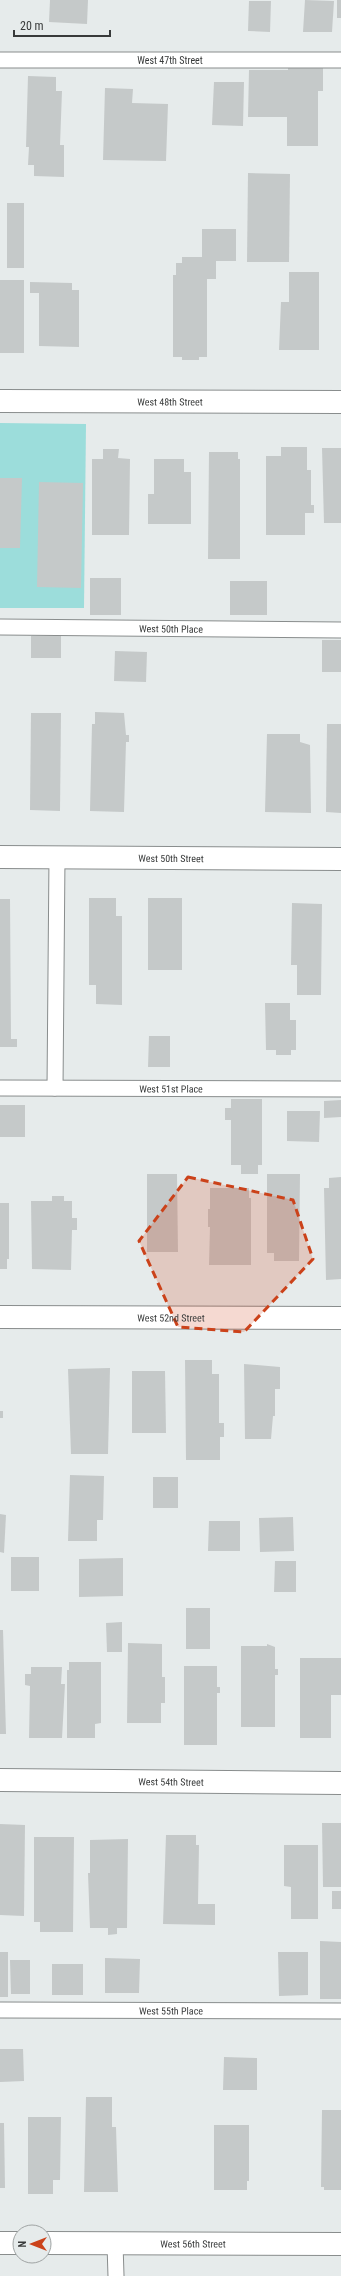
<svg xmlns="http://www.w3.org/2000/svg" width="341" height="2276" viewBox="0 0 341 2276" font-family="'Roboto Condensed',sans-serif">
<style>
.green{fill:#9cdddb}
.building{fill:#c5c9c9}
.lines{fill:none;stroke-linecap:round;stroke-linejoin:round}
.lane-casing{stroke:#898d8d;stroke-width:17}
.street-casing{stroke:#898d8d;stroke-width:24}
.lane{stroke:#fff;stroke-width:15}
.street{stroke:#fff;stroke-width:22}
.marked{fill:#cb421a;fill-opacity:0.2;stroke:#cb421a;stroke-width:3;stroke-dasharray:8 5;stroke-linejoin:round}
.labels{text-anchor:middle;stroke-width:4;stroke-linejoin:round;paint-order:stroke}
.street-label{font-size:10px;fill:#383a3a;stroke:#e6ebeb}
</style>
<rect width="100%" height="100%" fill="#e6ebeb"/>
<!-- green -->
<path class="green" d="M0,423L86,424L84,608H0Z"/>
<!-- building -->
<g class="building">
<path d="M50,0H88L87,24L49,22Z"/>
<path d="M305,0L334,1L332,32H303Z"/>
<rect x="337" y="0" width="4" height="18"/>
<path d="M249,1H271L270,32L248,31Z"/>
<path d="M288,65H323V91H318V146H287V117H248L249,70H288Z"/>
<path d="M28,76L56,77V91H62L60,145H64V177L34,176V165H28L29,147H26Z"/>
<path d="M214,82H244L243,126L212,125Z"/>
<path d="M105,88L133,89L132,103L168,104L166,161L103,160Z"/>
<path d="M248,173L290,174L289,262H247Z"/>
<rect x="7" y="203" width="17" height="65"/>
<path d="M202,229H236V261H216V279H207V357H199V360H182V357H173V275H176V263H182V257H202Z"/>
<path d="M289,272H319V350H279L281,302H289Z"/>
<rect x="0" y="280" width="24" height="73"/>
<path d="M30,282L72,283V290H79V347L39,346V293H30Z"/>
<path d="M281,447H307V470H311V505H314V513H305V535H266V456H281Z"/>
<path d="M322,448H341V523H324Z"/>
<path d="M103,449H119L118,458L130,459L129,535H92V459H103Z"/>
<path d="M209,452H238V459H240V559H208Z"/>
<path d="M154,459H184V472H191V524H148V494H154Z"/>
<path d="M0,478H22L20,548H0Z"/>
<path d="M39,482L83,483L81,588L37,587Z"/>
<rect x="90" y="578" width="31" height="37"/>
<rect x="230" y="581" width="37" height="34"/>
<rect x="31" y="636" width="30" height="22"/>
<rect x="322" y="640" width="19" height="32"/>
<path d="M115,651L147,652L146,682L114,681Z"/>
<path d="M95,712L124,713L126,735H129V742H126L124,812L90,811L92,724H95Z"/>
<path d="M31,713H61L60,811L30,810Z"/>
<path d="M327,724H341V813L326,812Z"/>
<path d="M267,734H300V742L310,745L311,813L265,812Z"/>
<path d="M89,898H116V916H122V1005L96,1004V985H89Z"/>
<rect x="148" y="898" width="34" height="72"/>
<path d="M0,899H10L11,1039H17V1047H0Z"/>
<path d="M292,903L322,904L321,995H297V965H291Z"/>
<path d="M265,1003H290V1020H296V1050H291V1055H276V1050H266Z"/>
<path d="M149,1036H170V1067H148Z"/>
<path d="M231,1099H262V1165H258V1174H241V1165H231V1120H225V1108H231Z"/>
<path d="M341,1100V1117L324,1118V1101Z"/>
<rect x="0" y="1105" width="25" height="32"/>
<path d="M287,1111H320L319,1142L287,1141Z"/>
<path d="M147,1174H177L178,1252H147Z"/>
<path d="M267,1174H300L299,1261H274V1253H267Z"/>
<path d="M341,1177V1279L326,1280L324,1188H329V1178Z"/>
<path d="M210,1188H249V1198H251V1265H209L210,1227H208V1209H210Z"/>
<path d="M52,1196H64V1201H72V1218H77V1230H72L71,1270L32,1269L31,1201H52Z"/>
<path d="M0,1203H9V1259H7V1269H0Z"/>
<path d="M185,1360H212V1374H219V1423H224V1437H220V1460H186Z"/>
<path d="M244,1364L280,1367V1389H275V1416H273L271,1439H245Z"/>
<path d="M110,1368L108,1454H71L68,1369Z"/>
<path d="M132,1371H165L166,1433H132Z"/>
<rect x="0" y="1411" width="3" height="7"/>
<path d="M70,1475L104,1476L103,1520H97V1541H68Z"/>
<rect x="153" y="1477" width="25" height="31"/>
<path d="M0,1514L6,1515L4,1553L0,1552Z"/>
<path d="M293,1517L294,1551L260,1552L259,1518Z"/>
<path d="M209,1521H240V1551H208Z"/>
<rect x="11" y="1557" width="28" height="34"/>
<path d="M123,1558V1596L79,1597V1559Z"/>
<path d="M275,1561H296V1592H274Z"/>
<rect x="186" y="1608" width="24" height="41"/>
<path d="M122,1622V1652H107L106,1623Z"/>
<path d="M0,1630H3L6,1734H0Z"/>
<path d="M128,1643L162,1644V1677H165V1703H161V1723H127Z"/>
<path d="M267,1644L275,1647V1669H278V1675H275V1727H241V1646H267Z"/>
<path d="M300,1658H341V1695H331V1738H300Z"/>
<path d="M69,1662H101V1723L95,1724V1738H67V1670H69Z"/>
<path d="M184,1666H217V1687H220V1693H217V1745H184Z"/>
<path d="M31,1667H62L61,1684H65L62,1738H29L30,1686L25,1685V1674H31Z"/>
<path d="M322,1823H341V1887H323Z"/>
<path d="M0,1824L25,1825L24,1916L0,1915Z"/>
<path d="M166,1835H196V1845H199L198,1904H215V1925L163,1924Z"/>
<path d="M34,1837H74L73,1932H40V1922H34Z"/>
<path d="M128,1839L127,1928H117V1934L108,1935V1928H90L88,1873H90V1840Z"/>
<path d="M284,1845H318V1919H291V1887L284,1886Z"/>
<rect x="332" y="1891" width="9" height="18"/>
<path d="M320,1941L341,1942V1999H320Z"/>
<rect x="0" y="1952" width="8" height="45"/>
<path d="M278,1952H308V1995L279,1996Z"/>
<path d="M105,1958L140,1959L139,1993H105Z"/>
<path d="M10,1960H30V1994H11Z"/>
<rect x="52" y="1964" width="31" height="31"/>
<path d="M0,2049H23L24,2081L0,2082Z"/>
<path d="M224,2057L257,2058V2090H223Z"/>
<path d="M86,2097H112V2127H116L118,2192H84Z"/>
<path d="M322,2110H341V2190H324V2187H321Z"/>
<path d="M28,2117H61L60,2180H53V2194H28Z"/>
<path d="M0,2123H4L5,2188H0Z"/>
<path d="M214,2125H249V2181H247V2190H214Z"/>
</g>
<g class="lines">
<defs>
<g id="lane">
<path id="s1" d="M0,60H341"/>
<path id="s2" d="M0,627L341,630"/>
<path id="s3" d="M0,1088L341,1089"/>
<path d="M55,1088L57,857"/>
<path id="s4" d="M0,2010L341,2011"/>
<path d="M115,2244L116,2276"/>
</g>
<g id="street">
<path id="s5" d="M0,401L341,402"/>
<path id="s6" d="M0,857L341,859"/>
<path id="s7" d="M0,1317L341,1318"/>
<path id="s8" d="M0,1780L341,1783"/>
<path d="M0,2243H20"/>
<path id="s9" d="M44,2243L341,2244"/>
</g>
</defs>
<!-- lane casing -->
<use href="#lane" class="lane-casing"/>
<!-- street casing -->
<use href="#street" class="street-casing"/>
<!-- lane -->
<use href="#lane" class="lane"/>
<!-- street -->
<use href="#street" class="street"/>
</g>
<!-- marked area -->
<path class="marked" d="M188,1177L293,1200L313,1259L244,1332L178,1327L139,1241Z"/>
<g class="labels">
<!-- street labels -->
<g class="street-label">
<text dy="4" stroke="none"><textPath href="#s1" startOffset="170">West 47th Street</textPath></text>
<text dy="4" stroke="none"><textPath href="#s5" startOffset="170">West 48th Street</textPath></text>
<text dy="4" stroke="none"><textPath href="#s2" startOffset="171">West 50th Place</textPath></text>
<text dy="4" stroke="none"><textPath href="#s6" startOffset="171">West 50th Street</textPath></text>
<text dy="4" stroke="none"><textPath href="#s3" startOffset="171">West 51st Place</textPath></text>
<text dy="4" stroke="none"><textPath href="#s7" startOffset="171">West 52nd Street</textPath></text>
<text dy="4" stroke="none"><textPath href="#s8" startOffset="171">West 54th Street</textPath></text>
<text dy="4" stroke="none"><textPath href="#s4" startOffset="171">West 55th Place</textPath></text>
<text dy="4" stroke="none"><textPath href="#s9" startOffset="149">West 56th Street</textPath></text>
</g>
</g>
<!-- north arrow -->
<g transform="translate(32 2244) rotate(270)"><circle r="19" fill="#e6ebeb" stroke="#a0a4a4"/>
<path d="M0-3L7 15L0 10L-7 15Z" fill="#cb421a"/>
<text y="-6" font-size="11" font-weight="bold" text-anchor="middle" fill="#383a3a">N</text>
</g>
<!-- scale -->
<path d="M14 30v6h96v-6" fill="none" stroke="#383a3a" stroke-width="2"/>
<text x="20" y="30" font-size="12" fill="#383a3a" stroke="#e6ebeb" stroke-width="3" paint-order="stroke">20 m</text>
</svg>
